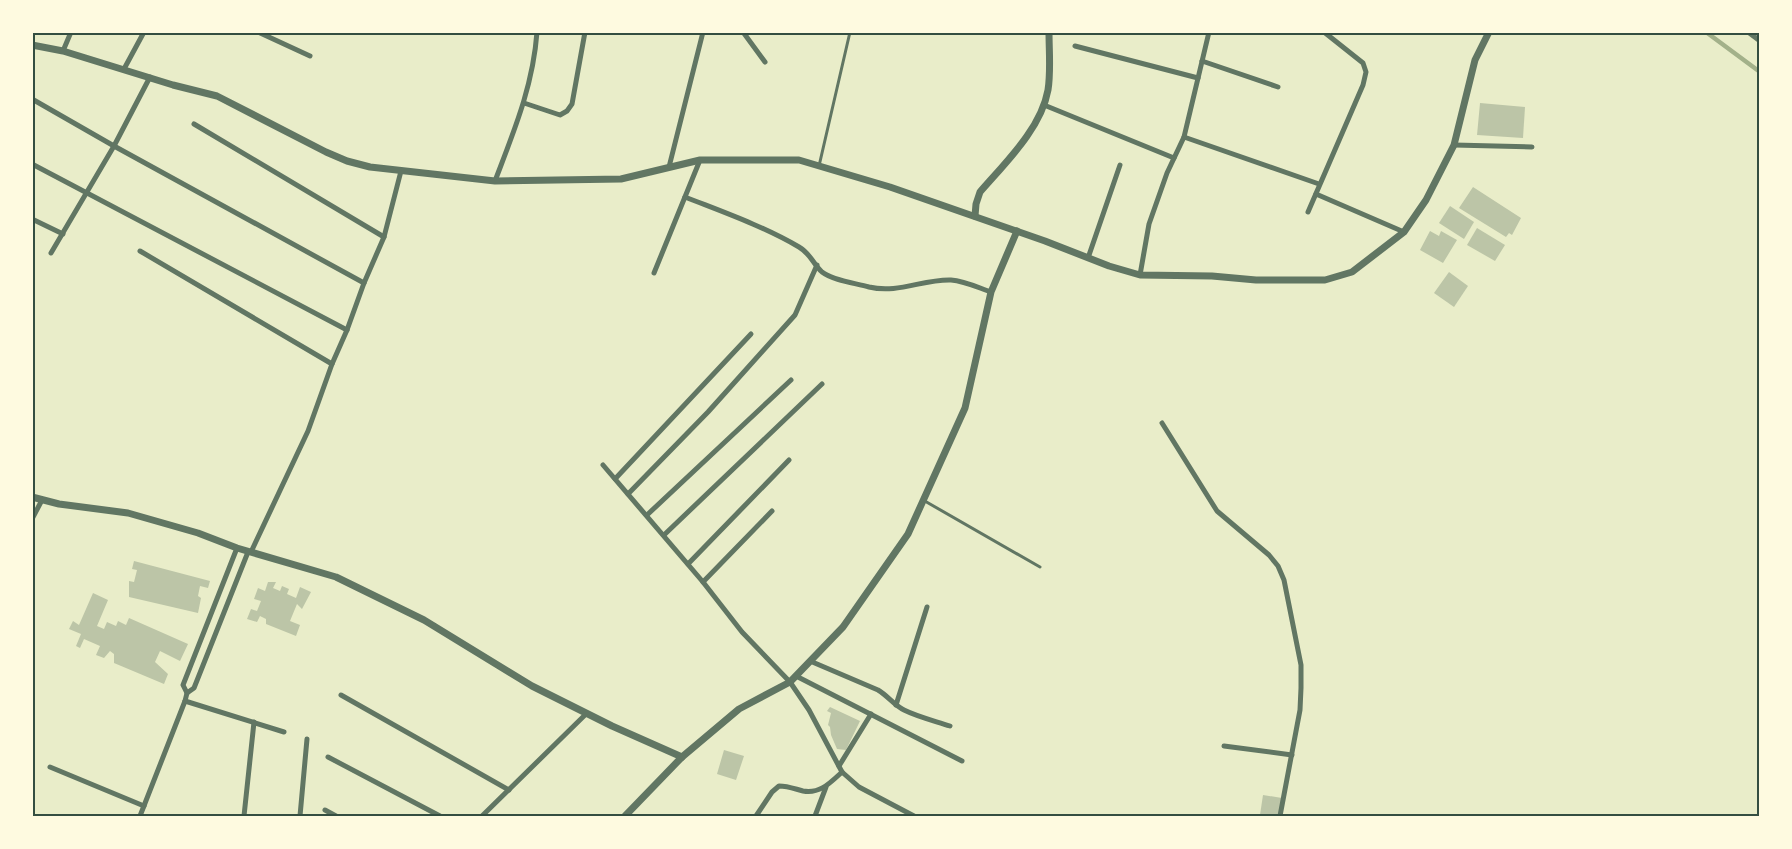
<svg xmlns="http://www.w3.org/2000/svg" width="1792" height="849" viewBox="0 0 1792 849" font-family="'Libre Baskerville',serif">
<style>
.lines{fill:none;stroke-linecap:round;stroke-linejoin:round}
.stream{stroke:#a3b18a;stroke-width:4.5}
.building{fill:#bcc5a7}
.service{stroke:#617663;stroke-width:3}
.minor{stroke:#617663;stroke-width:5}
.tertiary{stroke:#617663;stroke-width:7}
.neatline{fill:none;stroke:#344e41;stroke-width:2}
</style>
<rect width="100%" height="100%" fill="#e9edc9"/>
<g class="lines">
<!-- stream -->
<path class="stream" d="M1706,32L1760,72"/>
</g>
<!-- building -->
<g class="building">
<path d="M1480,103L1525,107L1523,138L1477,135Z"/>
<path d="M1473,187L1521,218L1512,235L1509,233L1506,237L1459,208Z"/>
<path d="M1450,206L1474,222L1464,239L1439,223Z"/>
<path d="M1477,228L1505,245L1495,261L1467,245Z"/>
<path d="M1430,231L1439,236L1441,231L1457,240L1443,263L1420,250Z"/>
<path d="M1449,272L1468,286L1454,307L1434,293Z"/>
<path d="M134,561L210,581L208,588L200,586L198,596L201,598L198,613L129,597V581L134,582L137,570L132,569Z"/>
<path d="M268,582H276L273,588L280,591L282,586L289,589L287,594L296,598L300,587L311,592L302,609L297,604L290,621L300,625L296,636L266,624V619L260,616L257,622L247,619L251,609L257,611L261,601L254,599L258,588L265,591Z"/>
<path d="M93,593L108,600L97,626L104,629L107,622L116,626L118,621L126,625L129,618L188,644L180,661L160,651L155,662L168,674L164,684L114,663V654L110,651L104,658L96,655L100,646L84,639L80,648L76,646L81,634L69,629L73,621L79,625Z"/>
<path d="M830,707L860,721L846,750L837,749L831,735L830,727L828,725L831,713L827,711Z"/>
<path d="M724,750L744,756L736,780L717,774Z"/>
<path d="M1263,795L1282,798L1279,816L1260,815Z"/>
</g>
<g class="lines">
<!-- service -->
<g class="service">
<path d="M819,166L850,32"/>
<path d="M923,500L1040,567"/>
</g>
<!-- minor -->
<g class="minor">
<path d="M258,32L310,56"/>
<path d="M743,32L765,62"/>
<path d="M1748,32L1760,41"/>
<path d="M1075,46L1198,78"/>
<path d="M63,51L71,32"/>
<path d="M1202,61L1278,87"/>
<path d="M124,69L144,32"/>
<path d="M32,99L114,146L364,283"/>
<path d="M524,103L560,115L567,111L572,104L585,32"/>
<path d="M1044,105L1174,158"/>
<path d="M194,124L384,237"/>
<path d="M1184,137L1319,184"/>
<path d="M1454,145L1532,147"/>
<path d="M32,164L347,330"/>
<path d="M669,167L703,32"/>
<path d="M495,181C514,131 533,86 537,32"/>
<path d="M1316,194L1404,232"/>
<path d="M685,197C723,212 763,226 799,247C811,254 813,264 822,272C834,281 855,283 869,287C898,294 923,279 951,280C965,281 979,288 991,292"/>
<path d="M1308,212L1363,85L1366,72L1363,63L1324,32"/>
<path d="M32,219L63,234"/>
<path d="M140,251L332,364"/>
<path d="M51,253L114,146L150,77"/>
<path d="M1088,258L1120,165"/>
<path d="M654,273L700,160"/>
<path d="M1140,275L1149,224L1167,173L1184,137L1209,32"/>
<path d="M1162,423L1217,511L1269,555L1278,566L1284,580L1301,665V688L1300,710L1280,816"/>
<path d="M603,465L703,582L742,632L790,682L809,710L842,772L859,787L914,816"/>
<path d="M615,479L751,334"/>
<path d="M628,494L708,412L795,315L817,265"/>
<path d="M647,515L791,380"/>
<path d="M32,519L42,500"/>
<path d="M664,535L822,384"/>
<path d="M251,552L308,431L332,364L347,330L364,283L384,237L401,171"/>
<path d="M688,564L789,460"/>
<path d="M703,582L772,511"/>
<path d="M810,661L878,690C888,696 894,705 904,710C918,717 935,721 950,726"/>
<path d="M796,676L962,761"/>
<path d="M187,693L194,688L248,552"/>
<path d="M341,695L509,790"/>
<path d="M185,701L284,732"/>
<path d="M896,705L927,607"/>
<path d="M1224,746L1292,755"/>
<path d="M328,757L440,816"/>
<path d="M839,766L871,714"/>
<path d="M50,767L144,806"/>
<path d="M325,810L336,816"/>
<path d="M140,816L185,701L187,693L183,685L237,548"/>
<path d="M244,816L254,722"/>
<path d="M300,816L307,739"/>
<path d="M482,816L587,713"/>
<path d="M756,816L772,792L779,786C788,786 795,789 803,791C820,794 830,783 842,772"/>
<path d="M815,816L826,787"/>
</g>
<!-- tertiary -->
<g class="tertiary">
<path d="M32,45L63,51L173,85L217,96L326,152L347,161L370,167L495,181L621,179L700,160H799L890,187L1045,241L1109,266L1140,275L1212,276L1256,280H1325L1352,272L1404,232L1426,200L1454,145L1475,60L1489,32"/>
<path d="M975,216L976,204L980,192C1005,163 1041,129 1048,90C1051,72 1049,51 1049,32"/>
<path d="M32,497L59,504L128,513L198,533L237,548L336,577L424,620L532,686L612,726L682,757"/>
<path d="M625,816L682,757L739,709L790,682L843,627L908,534L965,408L991,292L1017,231"/>
</g>
</g>
<!-- border -->
<rect width="1792" height="849" fill="none" stroke="#fefae0" stroke-width="68"/>
<rect x="34" y="34" width="1724" height="781" class="neatline"/>
</svg>
